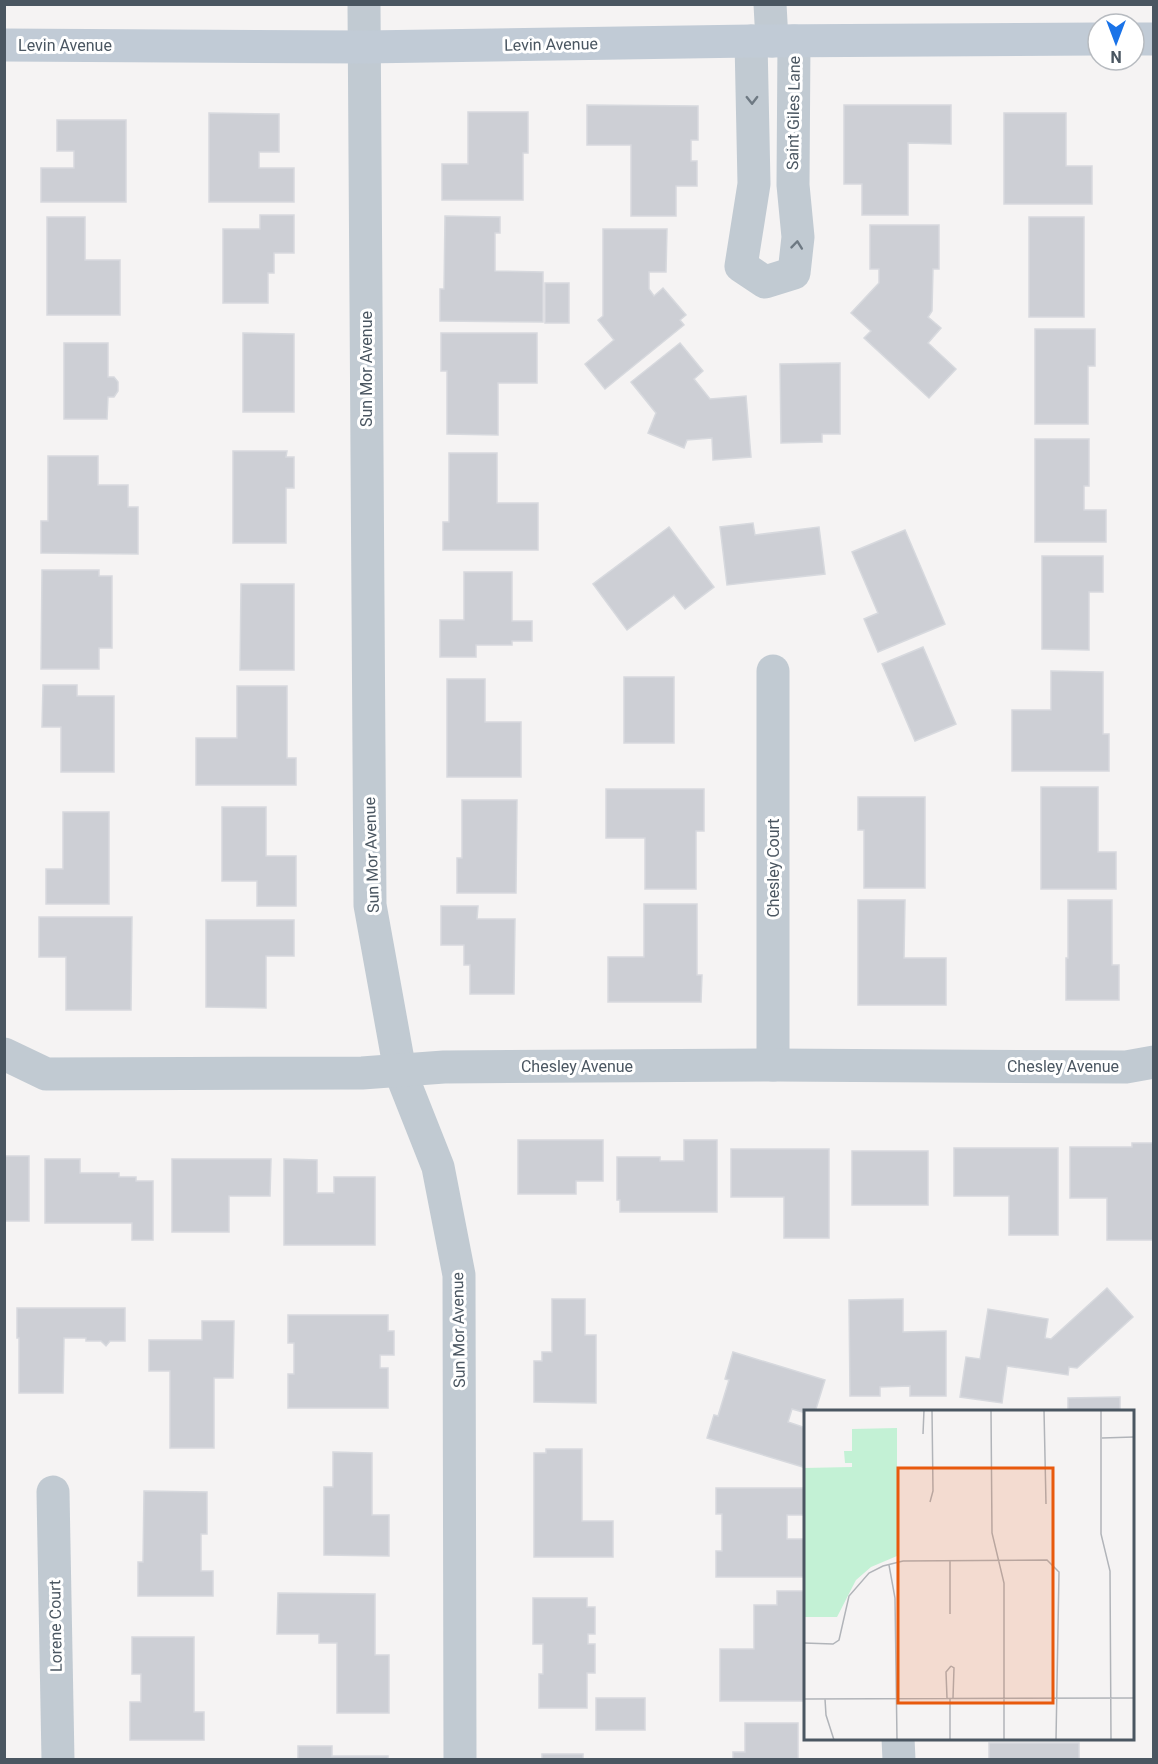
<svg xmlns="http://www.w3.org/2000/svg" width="1158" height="1764" viewBox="0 0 1158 1764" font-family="Roboto,sans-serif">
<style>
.building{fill:#cdcfd5;stroke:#d7d9de;stroke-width:1.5}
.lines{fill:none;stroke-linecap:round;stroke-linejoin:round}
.street{stroke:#c1cad2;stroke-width:33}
.secondary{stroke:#c1cbd6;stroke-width:33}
.oneway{stroke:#6e7983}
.labels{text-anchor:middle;stroke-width:6;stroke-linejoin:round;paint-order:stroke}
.street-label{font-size:16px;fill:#4a5661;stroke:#fff}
.inset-road{fill:none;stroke:#b1b4b9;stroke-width:1.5}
.view{fill:#e8590c;fill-opacity:0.15;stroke:#e8590c;stroke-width:3}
.inset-edge{fill:none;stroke:#4a5661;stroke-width:3}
</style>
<rect width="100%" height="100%" fill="#f5f3f3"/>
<!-- building -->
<g class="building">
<path d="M587,105L698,106V140H691V161H697V186H676V216H631V145H587Z"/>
<path d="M844,105H951V144L908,143V215H862V184H844Z"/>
<path d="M468,112H528V153H523V200H442V164H468Z"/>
<path d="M209,113L279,114V152H259V168H294V202H209Z"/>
<path d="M1004,113H1066V166H1092V204H1004Z"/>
<path d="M57,120H126V202H41V168H74V151H57Z"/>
<path d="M260,215H294V253H274V273H268V303H223V229H260Z"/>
<path d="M445,216L500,217V233H495V271L543,272V322L440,321V289H444Z"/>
<path d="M47,217H85V260H120V315H47Z"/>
<rect x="1029" y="217" width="55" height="100"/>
<path d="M870,225H939V269H933L932,311L928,317L941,328L928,343L956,369L929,398L864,338L871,331L851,313L879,283V269H870Z"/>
<path d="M603,229H667L666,272H649V289L654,296L663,288L686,315L680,320L684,325L605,389L585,364L614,340L598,320L603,316Z"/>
<rect x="545" y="283" width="24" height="40"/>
<path d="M1035,329H1095V366H1088V424H1035Z"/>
<path d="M243,333L294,334V412H243Z"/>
<path d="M441,333H537V383H498V435L447,434V371H441Z"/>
<path d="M64,343H108V377H114L118,382V391L114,397H108L107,419H64Z"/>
<path d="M680,343L703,371L694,379L710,399L746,396L751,457L713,460L712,438L687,440L684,448L648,433L656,413L631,382Z"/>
<path d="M840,363V434H822V442L781,443L780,364Z"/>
<path d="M1035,439H1089V486H1084V510H1106V542H1035Z"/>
<path d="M233,451H287L286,457H294V488H286V543H233Z"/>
<path d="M449,453H497V503H538V550H443V522H449Z"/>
<path d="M48,456H98V485H128V507H138V554L41,553V521H48Z"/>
<path d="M753,523L755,535L819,527L825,574L727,585L720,527Z"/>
<path d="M669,527L714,587L685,609L674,595L627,630L593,584Z"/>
<path d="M905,530L945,624L878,652L864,619L878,613L852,552Z"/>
<path d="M1042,556H1103V592H1089V650L1042,649Z"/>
<path d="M42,570H99V576H112V648H99V669H41Z"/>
<path d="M464,572H512V621H532V641H512V645H476V657H440V620H464Z"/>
<path d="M241,584H294V670H240Z"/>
<path d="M923,647L956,724L915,741L882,664Z"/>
<path d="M1051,671L1103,672V734H1109V771H1012V710H1051Z"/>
<rect x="624" y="677" width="50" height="66"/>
<path d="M447,679H485V722H521V777H447Z"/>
<path d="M43,685H77V696H114V772H61V727H42Z"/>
<path d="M237,686H287V758H296V785H196V738H237Z"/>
<path d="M1041,787H1098V852H1116V889H1041Z"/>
<path d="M606,789H704V831H696V889H645V838H606Z"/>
<path d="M858,797H925V888H864V830H858Z"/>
<path d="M462,800H517L516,893H457V858H462Z"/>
<path d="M222,807H266V856H296V906H257V881H222Z"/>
<path d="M63,812H109V904H46V869H63Z"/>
<path d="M858,900H905L904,958H946V1005H858Z"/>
<path d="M1068,900H1112V965H1119V1000H1066V958H1068Z"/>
<path d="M644,904H697V975H702L701,1002H608V957H644Z"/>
<path d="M441,906H478L477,919H515L514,994H470V965H464V945H441Z"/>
<path d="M39,917H132L131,1010H66V957H39Z"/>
<path d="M206,920H294V956H266V1008L206,1007Z"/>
<path d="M518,1140H603V1181H576V1194H518Z"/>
<path d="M684,1140H717V1212H620V1200H617V1157H660V1161H684Z"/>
<path d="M1132,1143H1154V1240H1107V1198H1070V1147H1132Z"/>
<path d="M954,1148H1058V1235H1009V1196H954Z"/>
<path d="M731,1149H829V1238H784V1197H731Z"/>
<rect x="852" y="1151" width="76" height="54"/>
<rect x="4" y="1156" width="25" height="65"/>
<path d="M45,1159H80V1173H119V1177H136V1181H153V1240H132V1223H45Z"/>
<path d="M172,1159H271L270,1196H229V1232H172Z"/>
<path d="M284,1159L317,1160V1193H334V1177H375V1245H284Z"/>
<path d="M1107,1288L1133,1317L1077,1368L1069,1367L1068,1375L1007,1366L1002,1403L960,1397L966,1357L980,1359L988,1309L1048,1319L1045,1338L1051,1339Z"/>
<path d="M552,1299H585V1335H596V1403L534,1402V1361H542V1352H552Z"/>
<path d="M903,1299V1332L946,1331V1396H910V1386L880,1387V1396H850L849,1300Z"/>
<path d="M17,1308H125V1341H110L106,1346L101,1341H86V1338H64L63,1393H19V1338H17Z"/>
<path d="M288,1315H388V1331H394V1355H380V1368H388V1408H288V1374H294V1343H288Z"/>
<path d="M202,1321H234L233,1378H214V1448H170V1371H149V1340H202Z"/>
<path d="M733,1352L825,1380L815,1412L806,1413L792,1409L788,1422L806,1428V1468L707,1438L714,1415L718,1416L729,1380L725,1379Z"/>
<path d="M1120,1397V1412H1068V1398Z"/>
<path d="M546,1449H582V1521H613V1557H534V1453H546Z"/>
<path d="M333,1452L372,1453V1515H389V1556L324,1555V1487H333Z"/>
<path d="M716,1488H806V1515H787V1539H806V1577H716V1551H722V1514H716Z"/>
<path d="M144,1491L207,1492V1534H201V1571H213V1596H138V1562H143Z"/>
<path d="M777,1591H806V1701H720V1649H754V1605H777Z"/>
<path d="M278,1593L375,1594V1655H389V1713H337V1643H319V1634H277Z"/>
<path d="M533,1598H587V1607H595V1634H588V1644H595V1673H587V1708H539V1674H543V1644H533Z"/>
<path d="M132,1637H194V1712H204V1740H130V1702H141V1674H132Z"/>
<rect x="596" y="1698" width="49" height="32"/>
<path d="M745,1723H798V1760H733V1752H745Z"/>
<rect x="989" y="1743" width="90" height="17"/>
<path d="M298,1746H332V1756H388V1760H298Z"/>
<rect x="542" y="1754" width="41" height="6"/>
</g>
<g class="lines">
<!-- street -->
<g class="street">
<path d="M364,4L370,905L400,1071L438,1167L459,1275L460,1760"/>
<path d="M770,4L772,41"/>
<path d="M751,41L754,184L741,266L765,282L794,273L798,237L793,185L794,41"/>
<path d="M773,671V1065"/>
<path d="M4,1054L46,1074L362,1073L444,1067L773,1065L1126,1067L1154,1062"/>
<path d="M53,1492L58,1760"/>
<path d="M898,1738L899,1760"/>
</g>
<!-- secondary -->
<g class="secondary">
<path d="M1134,39H1154"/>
<path d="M4,45L365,47L751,41L1098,39"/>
</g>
</g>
<!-- one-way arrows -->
<defs><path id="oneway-chevron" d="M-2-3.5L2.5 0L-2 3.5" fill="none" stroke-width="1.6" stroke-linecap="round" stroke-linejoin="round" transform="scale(1.5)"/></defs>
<g class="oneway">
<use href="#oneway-chevron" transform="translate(752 100) rotate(89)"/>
<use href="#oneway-chevron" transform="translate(797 245) rotate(-84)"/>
</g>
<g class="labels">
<!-- street labels -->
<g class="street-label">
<text transform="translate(551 44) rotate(-1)" y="6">Levin Avenue</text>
<text x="65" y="51">Levin Avenue</text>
<text transform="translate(793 113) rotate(-89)" y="6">Saint Giles Lane</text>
<text transform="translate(366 369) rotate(-90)" y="6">Sun Mor Avenue</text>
<text transform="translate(371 855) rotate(-92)" y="6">Sun Mor Avenue</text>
<text transform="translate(773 868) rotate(-90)" y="6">Chesley Court</text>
<text x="577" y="1072">Chesley Avenue</text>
<text x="1063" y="1072">Chesley Avenue</text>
<text transform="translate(458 1330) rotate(-91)" y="6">Sun Mor Avenue</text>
<text transform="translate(55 1626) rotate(-91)" y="6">Lorene Court</text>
</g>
</g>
<!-- overview -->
<g transform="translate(804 1410)">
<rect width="330" height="330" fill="#f5f3f3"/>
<path d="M93,18V146L67,157L52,170L33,207H0V58L48,57V53H41L40,41H48V19Z" fill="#c3f1d5"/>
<path class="inset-road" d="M187,0L188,123L200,173V330M240,0L242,94M297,0V124L306,161L307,330M119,24L120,0M298,28L330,27M126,92L129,81L128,0M146,151V204M85,155L91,188L93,330M0,233L29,234L35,230L45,186L65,163L79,156L99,151L243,150L255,162L252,330M147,256L150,258L149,288M143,288L142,262L147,256M146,288V330M0,289L330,288M21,289L22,305L30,330"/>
<path class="view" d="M94,58H249V293H94Z"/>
<rect width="330" height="330" class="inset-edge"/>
</g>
<!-- border -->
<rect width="1158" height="1764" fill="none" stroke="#4a5661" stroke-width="12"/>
<!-- north arrow -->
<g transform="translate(1116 42) rotate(180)"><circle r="28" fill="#ffffff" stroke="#b7bbc0" stroke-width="1.5"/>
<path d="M0-4.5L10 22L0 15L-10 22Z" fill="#1a73e8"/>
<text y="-9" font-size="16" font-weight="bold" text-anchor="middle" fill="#4a5661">N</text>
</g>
</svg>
